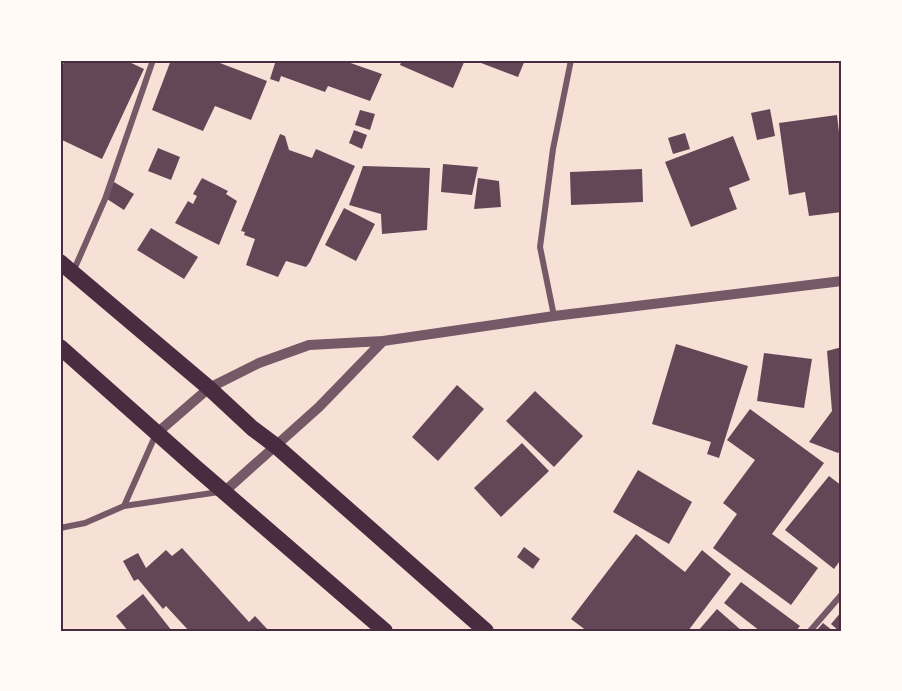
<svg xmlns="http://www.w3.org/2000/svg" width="902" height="691" viewBox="0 0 902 691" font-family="'IBM Plex Sans',sans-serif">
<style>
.building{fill:#644757}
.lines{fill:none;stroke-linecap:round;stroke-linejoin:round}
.minor{stroke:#755966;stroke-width:6}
.tertiary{stroke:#755966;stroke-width:10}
.trunk{stroke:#4a2c40;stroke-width:16}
.neatline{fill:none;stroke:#4a2c40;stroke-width:2}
</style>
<rect width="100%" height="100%" fill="#f7e1d7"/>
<!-- building -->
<g class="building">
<path d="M65,60H125L144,69L102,159L60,139V71Z"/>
<path d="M171,60H212L267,81L251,120L215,106L203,131L152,110Z"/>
<path d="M276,60H342L382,74L370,101L328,86L325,92L281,76L279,82L270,79Z"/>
<path d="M402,60H465L453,88L400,65Z"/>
<path d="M483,60H525L518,77L481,63Z"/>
<path d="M770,109L775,136L757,140L751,113Z"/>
<path d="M360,110L375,114L370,130L355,125Z"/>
<path d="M837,115L842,158V212L809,216L805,192L789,195L779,123Z"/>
<path d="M354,130L367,135L362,149L349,143Z"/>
<path d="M685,133L690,149L673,154L668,138Z"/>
<path d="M280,134L285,136L289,150L312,158L316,149L355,166L310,262L306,267L286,261L278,277L246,265L255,239L244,235L245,232L241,231Z"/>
<path d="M733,136L750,180L729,188L737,209L691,227L665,162Z"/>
<path d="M158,148L180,157L171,180L148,171Z"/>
<path d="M443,164L478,167L472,195L441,192Z"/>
<path d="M363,166L430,168L427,230L382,234L381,214L349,205Z"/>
<path d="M642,169L643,202L571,205L570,172Z"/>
<path d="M202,178L228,191L226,194L237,201L219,245L175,223L188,201L193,204L197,196L193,194Z"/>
<path d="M478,178L499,181L501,207L474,209Z"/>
<path d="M114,182L134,194L124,210L104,197Z"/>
<path d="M344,208L375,224L356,261L325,245Z"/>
<path d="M151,228L198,257L184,279L137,250Z"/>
<path d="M676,344L748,366L719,458L707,454L711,442L652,424Z"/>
<path d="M842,347V449L838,453L809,442L832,411L827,351Z"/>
<path d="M764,353L812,359L804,408L757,401Z"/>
<path d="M457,385L484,409L438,461L412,437Z"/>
<path d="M535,391L583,436L554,467L506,421Z"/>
<path d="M750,409L824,463L772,534L818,568L791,605L713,548L737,514L723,503L755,460L727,440Z"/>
<path d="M522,443L549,471L501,517L474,488Z"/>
<path d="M638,470L692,502L669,544L613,512Z"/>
<path d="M829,476L842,486V558L834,569L785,530Z"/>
<path d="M636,534L685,572L702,550L731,574L688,631H587L571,619Z"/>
<path d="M524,547L540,559L533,569L517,557Z"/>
<path d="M182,548L249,622L255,616L269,631H189L166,606L163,609L138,579L134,581L123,561L138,553L146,568L166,550L172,556Z"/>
<path d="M741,582L800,626L796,631H760L724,603Z"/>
<path d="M143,594L172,631H128L116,616Z"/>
<path d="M717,609L742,631H698Z"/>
<path d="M842,611V631H839L831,624Z"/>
<path d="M823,623L833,631H816Z"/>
</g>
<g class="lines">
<!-- minor -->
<g class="minor">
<path d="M73,272L105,199L153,60"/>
<path d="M554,316L540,247L553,149L571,60"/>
<path d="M124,506L156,434"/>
<path d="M60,528L85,523L124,506L219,492"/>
<path d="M810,631L842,594"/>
</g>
<!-- tertiary -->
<g class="tertiary">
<path d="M157,433L209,388L259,363L309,345L383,341L554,316L842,281"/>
<path d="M225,491L319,407L383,341"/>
</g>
<!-- trunk -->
<g class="trunk">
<path d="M60,262L209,388L252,428L276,446L486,631"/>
<path d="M60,347L194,466L385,631"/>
</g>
</g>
<!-- border -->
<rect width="902" height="691" fill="none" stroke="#fffaf5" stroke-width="123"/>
<rect x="62" y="62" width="778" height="568" class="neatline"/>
</svg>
